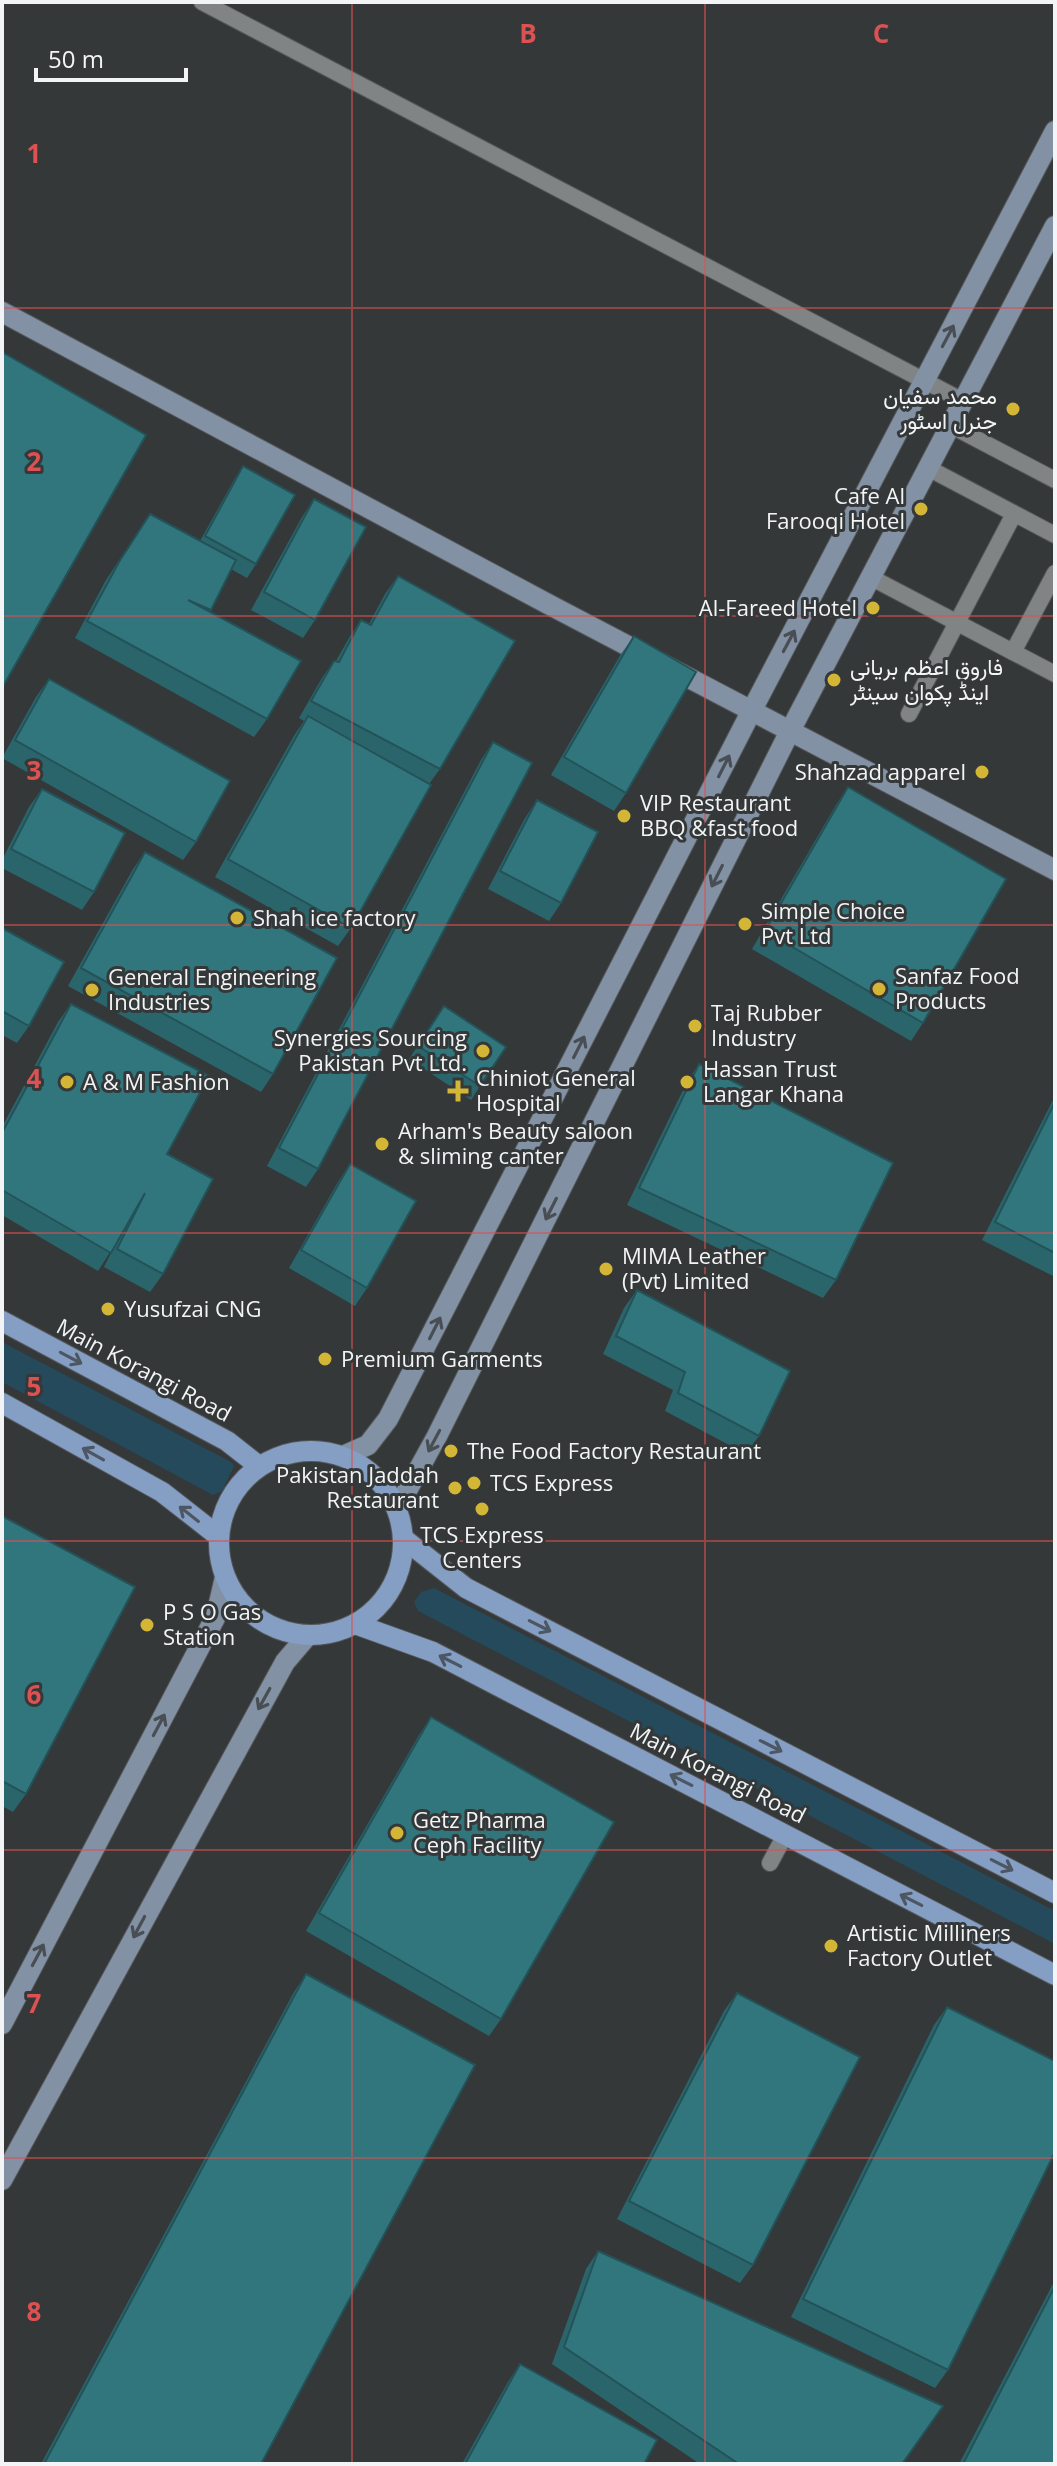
<svg xmlns="http://www.w3.org/2000/svg" width="1057" height="2466" viewBox="0 0 1057 2466" font-family="'Open Sans',Vazirmatn,sans-serif">
<style>
.green{fill:#244a5c}
.lines{fill:none;stroke-linecap:round;stroke-linejoin:round}
.street-casing{stroke:#545658;stroke-width:18}
.secondary-casing{stroke:#545658;stroke-width:22}
.primary-casing{stroke:#545658;stroke-width:22}
.street{stroke:#818485;stroke-width:16}
.secondary{stroke:#8291a4;stroke-width:20}
.primary{stroke:#849ec4;stroke-width:20}
.wall{fill:#2b656c}
.building{fill:#32767d;stroke:#235358;stroke-width:2}
.oneway{stroke:#484e54}
.oneway2{stroke:#4d5763}
.grid{fill:none;stroke:#dc5151;stroke-width:2;stroke-opacity:0.55}
.poi-dot{fill:#d3b635;stroke:#353839;stroke-width:3}
.labels{text-anchor:middle;stroke-width:6;stroke-linejoin:round;paint-order:stroke}
.poi-label{font-size:22px;fill:#f2f4f5;stroke:#353839;text-anchor:start}
.street-label{font-size:22px;fill:#f2f4f5;stroke:#353839}
.grid-label{font-size:26px;text-anchor:middle;font-weight:bold;fill:#dc5151;stroke:#353839;stroke-width:6;stroke-linejoin:round;paint-order:stroke}
</style>
<rect width="100%" height="100%" fill="#353839"/>
<!-- green -->
<g class="green">
<path d="M2,1342L231,1462L234,1466L222,1491L213,1495L2,1382Z"/>
<path d="M434,1588L1055,1911V1944L418,1611L414,1602L421,1592Z"/>
</g>
<g class="lines">
<defs>
<g id="street">
<path d="M202,2L963,401"/>
<path d="M950,425L1055,480"/>
<path d="M928,468L1055,535"/>
<path d="M870,577L1055,674"/>
<path d="M1013,652L1055,573"/>
<path d="M909,714L1014,514"/>
<path d="M770,1863L785,1835"/>
</g>
<g id="secondary">
<path d="M2,312L548,604L1055,870"/>
<path d="M343,1456L368,1445L388,1419L752,710L1055,131"/>
<path d="M398,1507L437,1436L790,731L1055,226"/>
<path d="M2,2024L216,1616L225,1577"/>
<path d="M2,2180L285,1662L308,1635"/>
</g>
<g id="primary">
<path d="M2,1321L227,1441L259,1466"/>
<path d="M2,1403L162,1492L217,1535"/>
<circle cx="311" cy="1543" r="92"/>
<path d="M404,1539L466,1588L1055,1893"/>
<path d="M355,1624L433,1652L1055,1975"/>
</g>
</defs>
<!-- street casing -->
<use href="#street" class="street-casing"/>
<!-- secondary casing -->
<use href="#secondary" class="secondary-casing"/>
<!-- primary casing -->
<use href="#primary" class="primary-casing"/>
<!-- street -->
<use href="#street" class="street"/>
<!-- secondary -->
<use href="#secondary" class="secondary"/>
<!-- primary -->
<use href="#primary" class="primary"/>
</g>
<!-- wall -->
<g class="wall">
<path d="M243,466L256,564L247,578L231,569L210,612L267,719L254,737L75,638L106,580L150,514L200,541L234,480Z"/>
<path d="M314,499L315,620L303,638L251,610L302,517Z"/>
<path d="M398,576L440,769L429,784L351,928L338,946L215,877L295,734L304,721L299,718L322,678L334,661H336L349,638L361,620L369,624L385,594Z"/>
<path d="M634,636L626,793L614,811L551,775L621,654Z"/>
<path d="M49,679L196,842L183,860L2,758L36,697Z"/>
<path d="M493,742L318,1169L306,1187L267,1166L481,760Z"/>
<path d="M848,787L923,1023L911,1041L752,949L836,805Z"/>
<path d="M42,789L94,892L82,910L2,868V860L29,807Z"/>
<path d="M537,800L561,903L549,921L488,889L525,818Z"/>
<path d="M145,852L273,1074L261,1092L68,986L133,869Z"/>
<path d="M2,928L29,1026L17,1043L2,1035Z"/>
<path d="M71,1004L167,1154L163,1274L150,1292L104,1267L116,1243L98,1271L2,1215V1127L58,1022Z"/>
<path d="M444,1006L480,1086L471,1100L409,1059Z"/>
<path d="M699,1064L836,1280L823,1298L627,1205L687,1082Z"/>
<path d="M1055,1096V1277L982,1240Z"/>
<path d="M350,1164L367,1288L355,1306L289,1268L338,1182Z"/>
<path d="M637,1290L759,1436L746,1454L665,1411L673,1390L603,1354L624,1308Z"/>
<path d="M2,1516L26,1794L13,1812L2,1806Z"/>
<path d="M431,1717L501,2019L489,2036L306,1931L419,1735Z"/>
<path d="M306,1974L261,2464H41L294,1992Z"/>
<path d="M737,1993L753,2265L740,2283L617,2219L724,2011Z"/>
<path d="M947,2007L948,2370L935,2388L791,2317L934,2025Z"/>
<path d="M598,2251L902,2464H700L552,2364L586,2269Z"/>
<path d="M1055,2280V2464H959Z"/>
<path d="M520,2364L644,2464H462L508,2382Z"/>
</g>
<!-- building -->
<g class="building">
<path d="M2,352L146,435L2,688Z"/>
<path d="M243,466L295,495L256,564L205,536Z"/>
<path d="M314,499L366,527L315,620L264,592Z"/>
<path d="M150,514L236,560L211,610L188,600L301,661L267,719L87,621L119,562Z"/>
<path d="M398,576L515,641L440,769L311,701L334,661L339,662L361,620L371,625Z"/>
<path d="M634,636L696,672L626,793L564,757Z"/>
<path d="M49,679L230,781L196,842L15,740Z"/>
<path d="M308,716L431,785L351,928L228,859Z"/>
<path d="M493,742L532,763L318,1169L279,1148Z"/>
<path d="M848,787L1006,879L923,1023L765,931Z"/>
<path d="M42,789L125,833L94,892L11,849Z"/>
<path d="M537,800L598,832L561,903L500,871Z"/>
<path d="M145,852L337,958L273,1074L81,968Z"/>
<path d="M2,928L64,962L29,1026L2,1011Z"/>
<path d="M71,1004L209,1076L167,1154L213,1179L163,1274L117,1249L145,1193L111,1253L2,1190V1133Z"/>
<path d="M444,1006L506,1047L480,1086L418,1046Z"/>
<path d="M699,1064L893,1163L836,1280L639,1188Z"/>
<path d="M1055,1102V1253L995,1222Z"/>
<path d="M350,1164L416,1201L367,1288L301,1250Z"/>
<path d="M637,1290L790,1371L759,1436L678,1393L685,1372L616,1336Z"/>
<path d="M2,1516L135,1587L26,1794L2,1781Z"/>
<path d="M431,1717L614,1822L501,2019L319,1913Z"/>
<path d="M306,1974L475,2065L261,2464H44Z"/>
<path d="M737,1993L860,2057L753,2265L629,2201Z"/>
<path d="M947,2007L1055,2061V2152L948,2370L803,2299Z"/>
<path d="M598,2251L943,2406L902,2464H739L564,2347Z"/>
<path d="M1055,2286V2464H963Z"/>
<path d="M520,2364L657,2440L644,2464H465Z"/>
</g>
<!-- one-way arrows -->
<defs><path id="oneway-shaft" d="M-6 0H5M1.5-3L5.5 0L1.5 3" fill="none" stroke-width="1.6" stroke-linecap="round" stroke-linejoin="round" transform="scale(2)"/></defs>
<g class="oneway">
<use href="#oneway-shaft" transform="translate(948 336) rotate(-62)"/>
<use href="#oneway-shaft" transform="translate(789 641) rotate(-62)"/>
<use href="#oneway-shaft" transform="translate(724 766) rotate(-63)"/>
<use href="#oneway-shaft" transform="translate(717 876) rotate(117)"/>
<use href="#oneway-shaft" transform="translate(579 1047) rotate(-63)"/>
<use href="#oneway-shaft" transform="translate(551 1209) rotate(117)"/>
<use href="#oneway-shaft" transform="translate(435 1328) rotate(-63)"/>
<use href="#oneway-shaft" transform="translate(434 1441) rotate(118)"/>
<use href="#oneway-shaft" transform="translate(264 1699) rotate(119)"/>
<use href="#oneway-shaft" transform="translate(159 1725) rotate(-62)"/>
<use href="#oneway-shaft" transform="translate(139 1927) rotate(118)"/>
<use href="#oneway-shaft" transform="translate(38 1955) rotate(-62)"/>
</g>
<g class="oneway2">
<use href="#oneway-shaft" transform="translate(71 1358) rotate(28)"/>
<use href="#oneway-shaft" transform="translate(93 1454) rotate(-151)"/>
<use href="#oneway-shaft" transform="translate(189 1514) rotate(-142)"/>
<use href="#oneway-shaft" transform="translate(540 1626) rotate(27)"/>
<use href="#oneway-shaft" transform="translate(450 1661) rotate(-153)"/>
<use href="#oneway-shaft" transform="translate(771 1746) rotate(27)"/>
<use href="#oneway-shaft" transform="translate(681 1780) rotate(-153)"/>
<use href="#oneway-shaft" transform="translate(1002 1865) rotate(27)"/>
<use href="#oneway-shaft" transform="translate(911 1900) rotate(-153)"/>
</g>
<!-- grid -->
<path class="grid" d="M352,2V2464M705,2V2464M2,308H1055M2,616H1055M2,925H1055M2,1233H1055M2,1541H1055M2,1850H1055M2,2158H1055"/>
<!-- markers -->
<g class="poi-dot">
<circle cx="1013" cy="409" r="8"/>
<circle cx="921" cy="509" r="8"/>
<circle cx="873" cy="608" r="8"/>
<circle cx="834" cy="680" r="8"/>
<circle cx="982" cy="772" r="8"/>
<circle cx="624" cy="816" r="8"/>
<circle cx="237" cy="918" r="8"/>
<circle cx="745" cy="924" r="8"/>
<circle cx="879" cy="989" r="8"/>
<circle cx="92" cy="990" r="8"/>
<circle cx="695" cy="1026" r="8"/>
<circle cx="483" cy="1051" r="8"/>
<circle cx="67" cy="1082" r="8"/>
<circle cx="687" cy="1082" r="8"/>
<path d="M454 1079h8v8h8v8h-8v8h-8v-8h-8v-8h8z"/>
<circle cx="382" cy="1144" r="8"/>
<circle cx="606" cy="1269" r="8"/>
<circle cx="108" cy="1309" r="8"/>
<circle cx="325" cy="1359" r="8"/>
<circle cx="451" cy="1451" r="8"/>
<circle cx="474" cy="1483" r="8"/>
<circle cx="455" cy="1488" r="8"/>
<circle cx="482" cy="1509" r="8"/>
<circle cx="147" cy="1625" r="8"/>
<circle cx="397" cy="1833" r="8"/>
<circle cx="831" cy="1946" r="8"/>
</g>
<g class="labels">
<!-- poi labels -->
<g class="poi-label">
<text x="997" y="404" text-anchor="end">محمد سفیان<tspan x="997" dy="25">جنرل اسٹور</tspan></text>
<text x="905" y="504" text-anchor="end">Cafe Al<tspan x="905" dy="25">Farooqi Hotel</tspan></text>
<text x="857" y="616" text-anchor="end">Al-Fareed Hotel</text>
<text x="850" y="675">فاروق اعظم بریانی<tspan x="850" dy="25">اینڈ پکوان سینٹر</tspan></text>
<text x="966" y="780" text-anchor="end">Shahzad apparel</text>
<text x="640" y="811">VIP Restaurant<tspan x="640" dy="25">BBQ &amp;fast food</tspan></text>
<text x="761" y="919">Simple Choice<tspan x="761" dy="25">Pvt Ltd</tspan></text>
<text x="253" y="926">Shah ice factory</text>
<text x="895" y="984">Sanfaz Food<tspan x="895" dy="25">Products</tspan></text>
<text x="108" y="985">General Engineering<tspan x="108" dy="25">Industries</tspan></text>
<text x="711" y="1021">Taj Rubber<tspan x="711" dy="25">Industry</tspan></text>
<text x="467" y="1046" text-anchor="end">Synergies Sourcing<tspan x="467" dy="25">Pakistan Pvt Ltd.</tspan></text>
<text x="703" y="1077">Hassan Trust<tspan x="703" dy="25">Langar Khana</tspan></text>
<text x="476" y="1086">Chiniot General<tspan x="476" dy="25">Hospital</tspan></text>
<text x="83" y="1090">A &amp; M Fashion</text>
<text x="398" y="1139">Arham's Beauty saloon<tspan x="398" dy="25">&amp; sliming canter</tspan></text>
<text x="622" y="1264">MIMA Leather<tspan x="622" dy="25">(Pvt) Limited</tspan></text>
<text x="124" y="1317">Yusufzai CNG</text>
<text x="341" y="1367">Premium Garments</text>
<text x="467" y="1459">The Food Factory Restaurant</text>
<text x="439" y="1483" text-anchor="end">Pakistan Jaddah<tspan x="439" dy="25">Restaurant</tspan></text>
<text x="490" y="1491">TCS Express</text>
<text x="482" y="1543" text-anchor="middle">TCS Express<tspan x="482" dy="25">Centers</tspan></text>
<text x="163" y="1620">P S O Gas<tspan x="163" dy="25">Station</tspan></text>
<text x="413" y="1828">Getz Pharma<tspan x="413" dy="25">Ceph Facility</tspan></text>
<text x="847" y="1941">Artistic Milliners<tspan x="847" dy="25">Factory Outlet</tspan></text>
</g>
<!-- street labels -->
<g class="street-label">
<text transform="translate(144 1370) rotate(28)" y="8">Main Korangi Road</text>
<text transform="translate(718 1773) rotate(27)" y="8">Main Korangi Road</text>
</g>
</g>
<g class="grid-label">
<text x="528" y="43">B</text>
<text x="881" y="43">C</text>
<text x="34" y="163">1</text>
<text x="34" y="471">2</text>
<text x="34" y="780">3</text>
<text x="34" y="1088">4</text>
<text x="34" y="1396">5</text>
<text x="34" y="1704">6</text>
<text x="34" y="2013">7</text>
<text x="34" y="2321">8</text>
</g>
<!-- border -->
<rect width="1057" height="2466" fill="none" stroke="#f2f4f5" stroke-width="8"/>
<!-- scale -->
<path d="M36 68v12h150v-12" fill="none" stroke="#f2f4f5" stroke-width="4"/>
<text x="48" y="68" font-size="24" fill="#f2f4f5" stroke="#353839" stroke-width="6" paint-order="stroke">50 m</text>
</svg>
